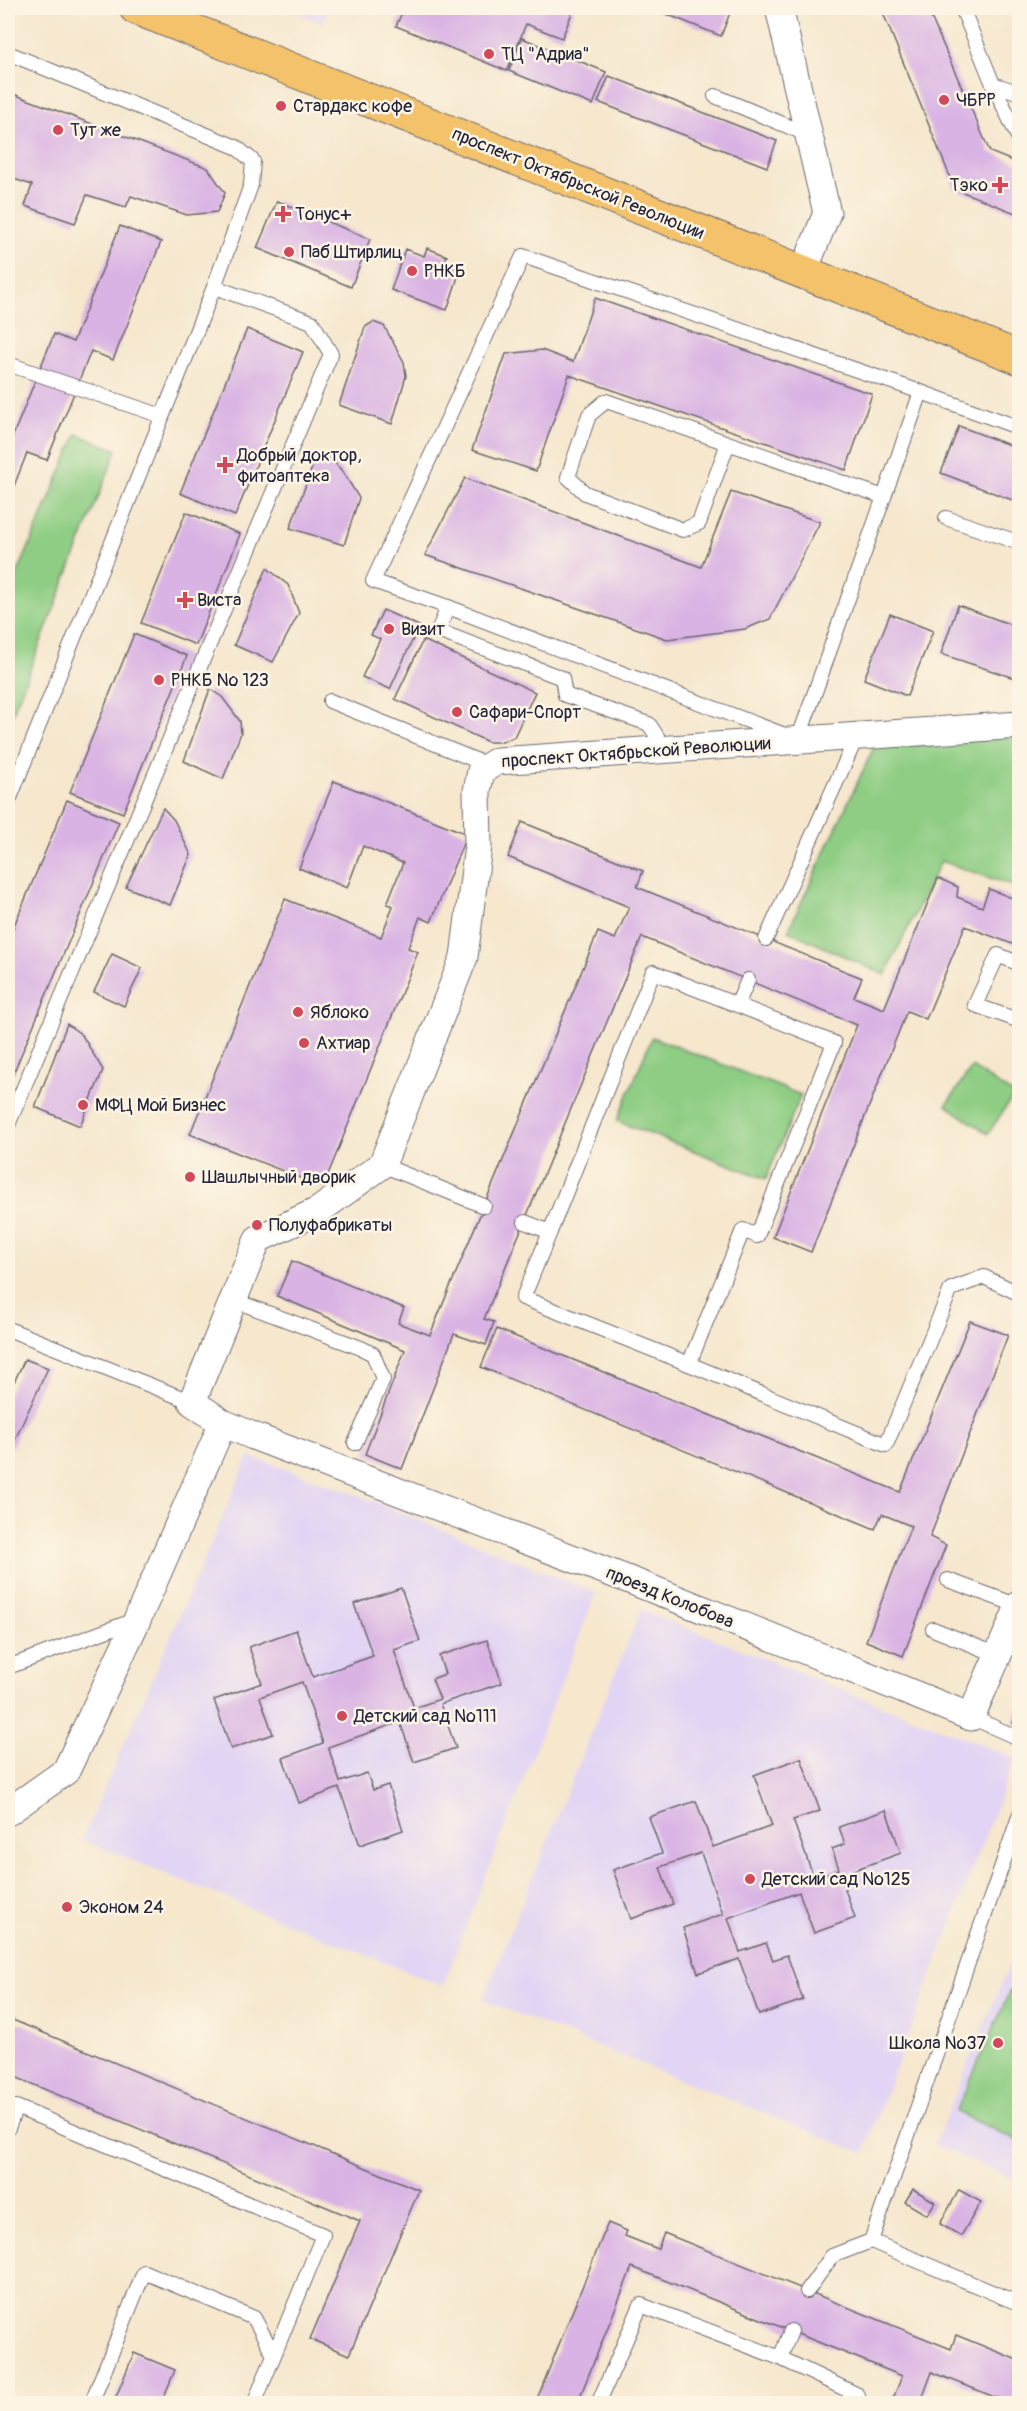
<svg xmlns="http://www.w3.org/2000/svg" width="1027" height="2411" viewBox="0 0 1027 2411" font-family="Pangolin,sans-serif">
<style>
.built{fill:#e1d4f4}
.green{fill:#8ecd83;stroke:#58785f;stroke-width:1.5}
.building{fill:#d9b3e4}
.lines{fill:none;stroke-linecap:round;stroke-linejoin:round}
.lane-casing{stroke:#6c676e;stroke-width:16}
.street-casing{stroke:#6c676e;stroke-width:29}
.primary-casing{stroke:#6c676e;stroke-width:35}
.lane{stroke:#fff;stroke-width:14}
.street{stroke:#fff;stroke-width:27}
.primary{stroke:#f3c26a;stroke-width:33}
.poi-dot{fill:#d1495b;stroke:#fcf5e5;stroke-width:2}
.labels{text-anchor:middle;stroke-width:5;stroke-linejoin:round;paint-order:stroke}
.poi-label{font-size:18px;fill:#22223b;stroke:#fcf5e5;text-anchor:start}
.street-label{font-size:18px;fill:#22223b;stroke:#fcf5e5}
</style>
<rect width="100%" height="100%" fill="#fcf5e5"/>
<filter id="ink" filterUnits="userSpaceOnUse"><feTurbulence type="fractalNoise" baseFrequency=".0167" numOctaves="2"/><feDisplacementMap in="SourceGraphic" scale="12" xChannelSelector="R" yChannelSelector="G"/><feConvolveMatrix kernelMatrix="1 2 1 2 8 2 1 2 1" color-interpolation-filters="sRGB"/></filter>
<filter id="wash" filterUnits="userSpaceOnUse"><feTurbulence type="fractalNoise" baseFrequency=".008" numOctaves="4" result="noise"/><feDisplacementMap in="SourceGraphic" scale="24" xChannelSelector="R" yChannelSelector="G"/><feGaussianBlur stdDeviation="1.35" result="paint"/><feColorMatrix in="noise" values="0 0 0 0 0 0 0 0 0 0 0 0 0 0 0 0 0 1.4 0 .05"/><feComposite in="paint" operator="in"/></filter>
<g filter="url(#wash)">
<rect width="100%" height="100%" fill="#f6e7cd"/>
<!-- built -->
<g class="built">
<path d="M284,8H329L323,23Z"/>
<path d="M249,1456L363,1497L596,1593L443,1986L82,1840Z"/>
<path d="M641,1610L1015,1758L863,2153L483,2000Z"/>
<path d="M1019,1941V2181L934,2145Z"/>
</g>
<!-- green -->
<g class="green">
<path d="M77,434L117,450L8,725V596Z"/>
<path d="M1019,736V888L941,861L885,975L788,931L874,747Z"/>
<path d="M652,1037L801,1095L766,1179L617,1121Z"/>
<path d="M972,1067L1014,1095L988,1134L946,1105Z"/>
<path d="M1010,1991L1019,1995V2141L956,2112Z"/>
</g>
<g id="blocks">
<!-- building -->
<g class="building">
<path d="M404,8H574L562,38L526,24L507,71L396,26Z"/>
<path d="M651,8H726L731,10L721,36Z"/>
<path d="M881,8H927L990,152L1020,164V215L955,189Z"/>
<path d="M522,38L606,72L593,105L509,71Z"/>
<path d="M609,76L777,141L767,167L598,102Z"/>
<path d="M8,92L208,168L225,193L217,212L187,215L131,196L126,207L87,195L75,223L25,206L32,185L8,177Z"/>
<path d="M277,201L370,239L351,287L257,248Z"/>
<path d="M120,226L161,242L113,360L91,351L47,460L27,453L8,501V442L10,443L54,334L73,342Z"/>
<path d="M427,248L447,256L443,264L460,271L447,310L391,290L405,249L424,256Z"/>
<path d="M595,298L872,394L846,470L569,375L536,471L472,450L506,354L542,350L573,362Z"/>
<path d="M373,322L384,326L404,362L406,376L392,424L339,405L365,327Z"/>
<path d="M247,329L303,352L235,516L180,493Z"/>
<path d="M959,426L1020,449V503L941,473Z"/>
<path d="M317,454L333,461L343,472L359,498L344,545L290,528Z"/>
<path d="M465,478L701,567L731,492L820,522L770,619L745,629L667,639L425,555Z"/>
<path d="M186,512L240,534L196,645L141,623Z"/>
<path d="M267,568L288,585L299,613L273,662L234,645Z"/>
<path d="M958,605L1020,628V680L941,654Z"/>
<path d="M383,610L419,626L390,689L362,677L380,639L371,635Z"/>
<path d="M890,614L933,631L907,696L864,679Z"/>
<path d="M134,634L187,656L123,813L70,792Z"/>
<path d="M423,640L535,692L514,737L502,742H488L395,699Z"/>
<path d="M210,689L222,697L240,721L241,733L223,779L184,761Z"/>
<path d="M334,781L467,834L431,922L420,917L408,948L418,952L323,1187L190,1134L285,899L381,937L393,906L387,904L403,863L363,846L347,888L299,868Z"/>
<path d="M67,800L119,822L8,1086V940Z"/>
<path d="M163,808L174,820L191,855L170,905L126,887Z"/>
<path d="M522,822L643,871L637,887L862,978L854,997L884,1009L938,878L958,887L957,897L982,907L989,889L1020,901V947L965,926L926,1019L907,1011L811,1252L773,1237L857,1025L642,937L484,1319L494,1322L486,1345L454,1334L402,1469L365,1454L405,1350L277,1296L292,1261L404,1308L398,1323L430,1335L598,932L615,939L629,907L508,857Z"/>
<path d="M112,954L142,968L124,1006L94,992Z"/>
<path d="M67,1024L82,1035L103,1070L80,1126L35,1107Z"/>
<path d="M970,1321L1008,1335L930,1537L946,1545L903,1656L866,1641L911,1526L882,1514L875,1529L481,1367L497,1329L900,1492Z"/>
<path d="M25,1359L48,1368L8,1455V1395Z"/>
<path d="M401,1588L420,1641L394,1650L414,1708L440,1699L432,1679L445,1674L439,1656L487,1640L502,1683L440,1704L456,1748L414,1762L400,1722L328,1747L340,1782L367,1773L373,1790L388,1785L403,1830L360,1845L339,1788L299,1803L283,1758L323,1743L302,1682L260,1697L273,1734L231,1749L214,1700L262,1683L249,1647L296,1630L313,1677L373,1656L354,1604Z"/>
<path d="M1019,1705H1020V1725L1013,1723Z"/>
<path d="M801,1758L820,1811L793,1820L814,1878L839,1869L832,1849L845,1844L839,1827L886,1810L901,1853L840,1875L855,1918L814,1933L799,1892L728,1918L740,1952L766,1943L773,1960L787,1955L803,2000L759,2015L739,1959L698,1973L683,1928L723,1914L701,1853L660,1867L673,1904L631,1919L613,1870L662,1853L649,1817L696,1801L713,1847L772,1826L754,1775Z"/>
<path d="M8,2018L419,2190L349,2355L310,2339L360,2221L8,2074Z"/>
<path d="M913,2189L935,2202L927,2215L905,2202Z"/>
<path d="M959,2190L981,2202L961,2236L940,2224Z"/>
<path d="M608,2223L627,2231L625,2236L658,2249L664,2233L951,2349L956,2335L1020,2361V2404H1012L932,2372L922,2399L933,2404H891L902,2376L632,2267L577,2404H535Z"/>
<path d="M134,2353L175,2370L161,2404H113Z"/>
</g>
</g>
</g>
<g filter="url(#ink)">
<use href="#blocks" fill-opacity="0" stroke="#6c676e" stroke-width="1.5"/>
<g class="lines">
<defs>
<g id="lane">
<path d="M962,8L993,84L1020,93"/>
<path d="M8,53L236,147L253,161L251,185L214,287L8,803"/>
<path d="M993,84L1020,141"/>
<path d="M715,96L809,135"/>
<path d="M8,364L162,416"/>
<path d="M728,443L699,523L683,530L585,493L568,477L589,415L606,401L884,497"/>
<path d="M946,518L1020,543"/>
<path d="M448,607L798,740L921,392"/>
<path d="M330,701L490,766"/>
<path d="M665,749L649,724L565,695L562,678L438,631L448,607L373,581L523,256L921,392L1020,428"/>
<path d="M766,939L857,736"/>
<path d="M1020,964L998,955L975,1005L1020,1021"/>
<path d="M737,1005L748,980"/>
<path d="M8,1125L331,354L312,322L214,287"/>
<path d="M382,1165L484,1206"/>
<path d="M525,1222L550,1232L523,1298L689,1364L743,1230L757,1236L834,1043L653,972L550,1232"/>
<path d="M233,1300L361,1348L373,1354L383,1379L355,1443"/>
<path d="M8,1329L192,1402"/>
<path d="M689,1364L886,1445L951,1289L984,1277L1020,1294"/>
<path d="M948,1580L1019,1606"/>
<path d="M933,1629L998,1655"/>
<path d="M8,1667L135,1620"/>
<path d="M971,1717L1020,1739"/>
<path d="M8,2128L16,2107L323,2235L254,2404"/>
<path d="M871,2241L1020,2304"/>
<path d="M807,2291L832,2256L871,2241L1020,1814"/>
<path d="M780,2358L858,2395L855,2404"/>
<path d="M91,2404L144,2272L254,2318L274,2355"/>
<path d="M598,2404L641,2305L780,2358L791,2331"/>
</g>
<g id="street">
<path d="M779,8L827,213L803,273"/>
<path d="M1020,725L497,761L481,771L477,791L478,846L464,957L382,1165L318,1211L258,1239L192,1402L223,1423L253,1436L632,1581L971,1717L1020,1604"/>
<path d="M8,1812L66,1771L137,1620L223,1423"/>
</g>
<path id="primary" d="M136,8L1020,358"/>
</defs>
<!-- lane casing -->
<use href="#lane" class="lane-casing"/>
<!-- street casing -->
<use href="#street" class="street-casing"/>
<!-- primary casing -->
<use href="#primary" class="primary-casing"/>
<!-- lane -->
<use href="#lane" class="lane"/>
<!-- street -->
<use href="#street" class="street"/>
<!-- primary -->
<use href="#primary" class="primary"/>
</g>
</g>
<!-- markers -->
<g class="poi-dot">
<circle cx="489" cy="54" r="6"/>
<circle cx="944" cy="100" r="6"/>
<circle cx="281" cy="106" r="6"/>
<circle cx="58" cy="130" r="6"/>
<path d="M997 176h6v6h6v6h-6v6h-6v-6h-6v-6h6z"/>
<path d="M280 205h6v6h6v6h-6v6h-6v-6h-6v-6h6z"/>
<circle cx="289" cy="252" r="6"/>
<circle cx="412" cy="271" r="6"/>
<path d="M222 456h6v6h6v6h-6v6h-6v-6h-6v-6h6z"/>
<path d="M182 591h6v6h6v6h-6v6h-6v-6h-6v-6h6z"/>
<circle cx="389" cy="629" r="6"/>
<circle cx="159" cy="680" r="6"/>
<circle cx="457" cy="712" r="6"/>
<circle cx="298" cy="1012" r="6"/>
<circle cx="304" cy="1043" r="6"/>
<circle cx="83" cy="1105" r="6"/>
<circle cx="190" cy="1177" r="6"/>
<circle cx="257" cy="1225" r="6"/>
<circle cx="342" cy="1716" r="6"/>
<circle cx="750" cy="1879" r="6"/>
<circle cx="67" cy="1907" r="6"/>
<circle cx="998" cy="2043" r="6"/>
</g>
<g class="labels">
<!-- poi labels -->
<g class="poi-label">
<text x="501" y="60">ТЦ "Адриа"</text>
<text x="956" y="106">ЧБРР</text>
<text x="293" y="112">Стардакс кофе</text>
<text x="70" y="136">Тут же</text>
<text x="988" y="191" text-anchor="end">Тэко</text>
<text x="295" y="220">Тонус+</text>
<text x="301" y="258">Паб Штирлиц</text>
<text x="424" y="277">РНКБ</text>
<text x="237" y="461">Добрый доктор,<tspan x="237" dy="21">фитоаптека</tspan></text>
<text x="197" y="606">Виста</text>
<text x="401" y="635">Визит</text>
<text x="171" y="686">РНКБ № 123</text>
<text x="469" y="718">Сафари-Спорт</text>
<text x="310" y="1018">Яблоко</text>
<text x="316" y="1049">Ахтиар</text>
<text x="95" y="1111">МФЦ Мой Бизнес</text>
<text x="202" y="1183">Шашлычный дворик</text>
<text x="269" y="1231">Полуфабрикаты</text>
<text x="354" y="1722">Детский сад №111</text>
<text x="762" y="1885">Детский сад №125</text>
<text x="79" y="1913">Эконом 24</text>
<text x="986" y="2049" text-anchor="end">Школа №37</text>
</g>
<!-- street labels -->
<g class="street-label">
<text transform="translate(578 183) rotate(22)" y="6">проспект Октябрьской Революции</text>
<text transform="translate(636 752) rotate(-4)" y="6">проспект Октябрьской Революции</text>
<text transform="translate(670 1597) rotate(22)" y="6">проезд Колобова</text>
</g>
</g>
<!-- margin -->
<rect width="1027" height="2411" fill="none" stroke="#fcf5e5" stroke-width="30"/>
</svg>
